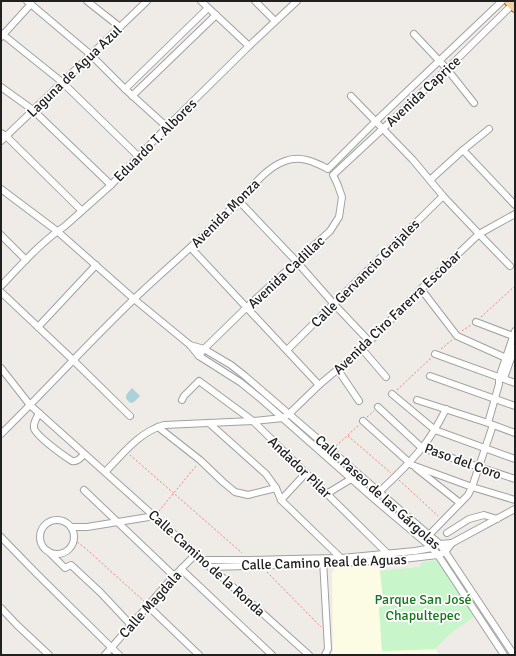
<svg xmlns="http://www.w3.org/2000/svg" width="516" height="656" viewBox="0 0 516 656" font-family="Signika,sans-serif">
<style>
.education{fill:#fcfbe3}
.park{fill:#c8f5ca}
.water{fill:#abd1d9}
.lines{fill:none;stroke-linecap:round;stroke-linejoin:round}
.minor-casing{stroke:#a1a1a1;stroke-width:8}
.major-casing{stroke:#8e5e0d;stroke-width:10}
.path{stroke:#ee817a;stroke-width:1;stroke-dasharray:2 2;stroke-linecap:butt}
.minor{stroke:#fff;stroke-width:6}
.major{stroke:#f4d0a7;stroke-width:8}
.labels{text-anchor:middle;stroke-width:3.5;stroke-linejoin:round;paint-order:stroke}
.street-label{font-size:14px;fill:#202020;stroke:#fff}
.park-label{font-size:14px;fill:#16761a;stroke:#fff}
</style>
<rect width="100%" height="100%" fill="#efece7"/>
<!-- education -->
<path class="education" d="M376,566L380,571L384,606L379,607L382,651L435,649L440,655H330L333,651L332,574L334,569L336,567Z"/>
<!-- park -->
<path class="park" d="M437,560L475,616L451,633L435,649L382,651L379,607L384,606L380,571L419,567L423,562Z"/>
<!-- water -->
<path class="water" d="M132,388L140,396L134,402L131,403C122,397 127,394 132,388Z"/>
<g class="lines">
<defs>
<g id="minor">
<path d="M27,1L91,55L125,89L167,127"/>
<path d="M87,1L120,27"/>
<path d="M201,1L249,46"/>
<path d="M255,1L275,21"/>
<path d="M1,33L62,82L139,157"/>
<path d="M414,34L447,69L474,103"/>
<path d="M1,37L31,4"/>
<path d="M1,87L33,110L111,185"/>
<path d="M125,89L208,8"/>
<path d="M132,96L216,15"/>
<path d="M351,96L413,160L443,196L479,234L510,266"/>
<path d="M1,133L6,136L82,211"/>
<path d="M1,141L147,1"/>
<path d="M463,150L515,205"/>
<path d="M430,180L463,150L489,129"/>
<path d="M1,189L57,231L134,299L190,345L199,356L240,382L261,399L373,498L432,548L438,555L504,655"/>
<path d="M239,201L297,262L333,303L369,341"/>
<path d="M1,235L26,260"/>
<path d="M191,248L319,385"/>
<path d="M1,286C21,265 41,242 65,226L111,185L167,127L249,46L297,1"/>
<path d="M421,289L457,336L506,358"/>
<path d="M1,292L73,360L130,416"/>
<path d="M476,322L513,336"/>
<path d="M38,327L96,265"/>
<path d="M190,345L204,349L231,365L245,376L429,535L440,544L514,655"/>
<path d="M362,349L386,377"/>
<path d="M287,350L443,196"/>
<path d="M435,354L515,383"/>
<path d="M199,356L204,349L247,307L330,231L339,217L342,197L337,183L333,175L447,69L512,5"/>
<path d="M1,368L30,405L309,655"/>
<path d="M338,370L359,401"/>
<path d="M430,376L515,406"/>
<path d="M504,378L515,347"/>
<path d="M392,394L435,430L515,459"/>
<path d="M182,400L184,396L199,381L253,421L388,554L394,560"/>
<path d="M417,400L488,423L515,433"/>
<path d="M378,407L422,448L515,479"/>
<path d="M39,413C37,418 33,422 34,428C36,436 64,456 72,461C77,462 81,458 84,454"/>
<path d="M363,421L412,465L472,487L515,500"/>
<path d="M209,423L266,474L276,488L281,500L343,560"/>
<path d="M488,423L499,384V378L515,331"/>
<path d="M158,427L200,460L223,482L235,492L248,495L276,488"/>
<path d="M1,434C46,390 88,343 133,300C158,276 184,254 209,230C219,220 230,210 240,200C253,186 266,168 285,161C300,155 315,162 328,169L376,121L502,1"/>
<path d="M416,468L460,503"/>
<path d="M105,472C123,454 139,432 164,425L253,421L283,418L289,414L319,385L362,349L421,289L479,234L515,214"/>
<path d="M84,490L174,576"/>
<path d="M328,493L351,479"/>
<path d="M377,494C392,480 408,465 421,449C431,437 439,423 446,409"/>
<path d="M281,500L306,473"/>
<circle cx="57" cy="537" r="17"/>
<path d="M71,527H87L155,516"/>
<path d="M447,533L469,519L484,515L497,519"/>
<path d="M429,535L468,495L472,487L493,425"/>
<path d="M1,537L36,573L119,655"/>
<path d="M48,551L65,568L71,565L101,593L131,625"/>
<path d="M203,560H251L289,559L342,558L415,551L432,548L440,544L452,543"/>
<path d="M323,560L328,649L325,655"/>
<path d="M210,567L323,564L394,560L438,555L445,552L452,543L515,509"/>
<path d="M181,569L272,655"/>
<path d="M148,606L199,655"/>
<path d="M1,608L17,625L49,655"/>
<path d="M105,655L174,576L196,554"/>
</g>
<path id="major" d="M508,1L515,8"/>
</defs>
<!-- minor casing -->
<use href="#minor" class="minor-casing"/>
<!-- major casing -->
<use href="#major" class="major-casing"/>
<!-- path -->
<g class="path">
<path d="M481,317L515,286"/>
<path d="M462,331L471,325"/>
<path d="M441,349L452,340"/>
<path d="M397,390L431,358"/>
<path d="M367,417L374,411"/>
<path d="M348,436L391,473"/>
<path d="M336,446L359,425"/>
<path d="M130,455L242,553"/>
<path d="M399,480L438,516"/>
<path d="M159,511L196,466"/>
<path d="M74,540L84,547L136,594L144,601"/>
<path d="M267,572L321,627"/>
</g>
<!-- minor -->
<use href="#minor" class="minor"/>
<!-- major -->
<use href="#major" class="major"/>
</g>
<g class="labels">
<!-- street labels -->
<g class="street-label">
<text transform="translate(74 71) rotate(-44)" y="5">Laguna de Agua Azul</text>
<text transform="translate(423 91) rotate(-43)" y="5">Avenida Caprice</text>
<text transform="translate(155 140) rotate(-45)" y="5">Eduardo T. Albores</text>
<text transform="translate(225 213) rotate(-45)" y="5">Avenida Monza</text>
<text transform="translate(286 272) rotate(-43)" y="5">Avenida Cadillac</text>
<text transform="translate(365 273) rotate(-45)" y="5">Calle Gervancio Grajales</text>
<text transform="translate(397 312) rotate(-44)" y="5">Avenida Ciro Farerra Escobar</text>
<text transform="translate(463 461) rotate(20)" y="5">Paso del Coro</text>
<text transform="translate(300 467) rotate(44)" y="5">Andador Pilar</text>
<text transform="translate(378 492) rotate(42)" y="5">Calle Paseo de las Gárgolas</text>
<text transform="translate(324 562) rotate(-2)" y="5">Calle Camino Real de Aguas</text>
<text transform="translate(207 563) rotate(42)" y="5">Calle Camino de la Ronda</text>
<text transform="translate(150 604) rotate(-48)" y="5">Calle Magdala</text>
</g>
<!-- park labels -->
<g class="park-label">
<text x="423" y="604">Parque San José<tspan x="423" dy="16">Chapultepec</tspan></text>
</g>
</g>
<!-- border -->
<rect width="516" height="656" fill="none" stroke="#202020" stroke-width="4"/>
</svg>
